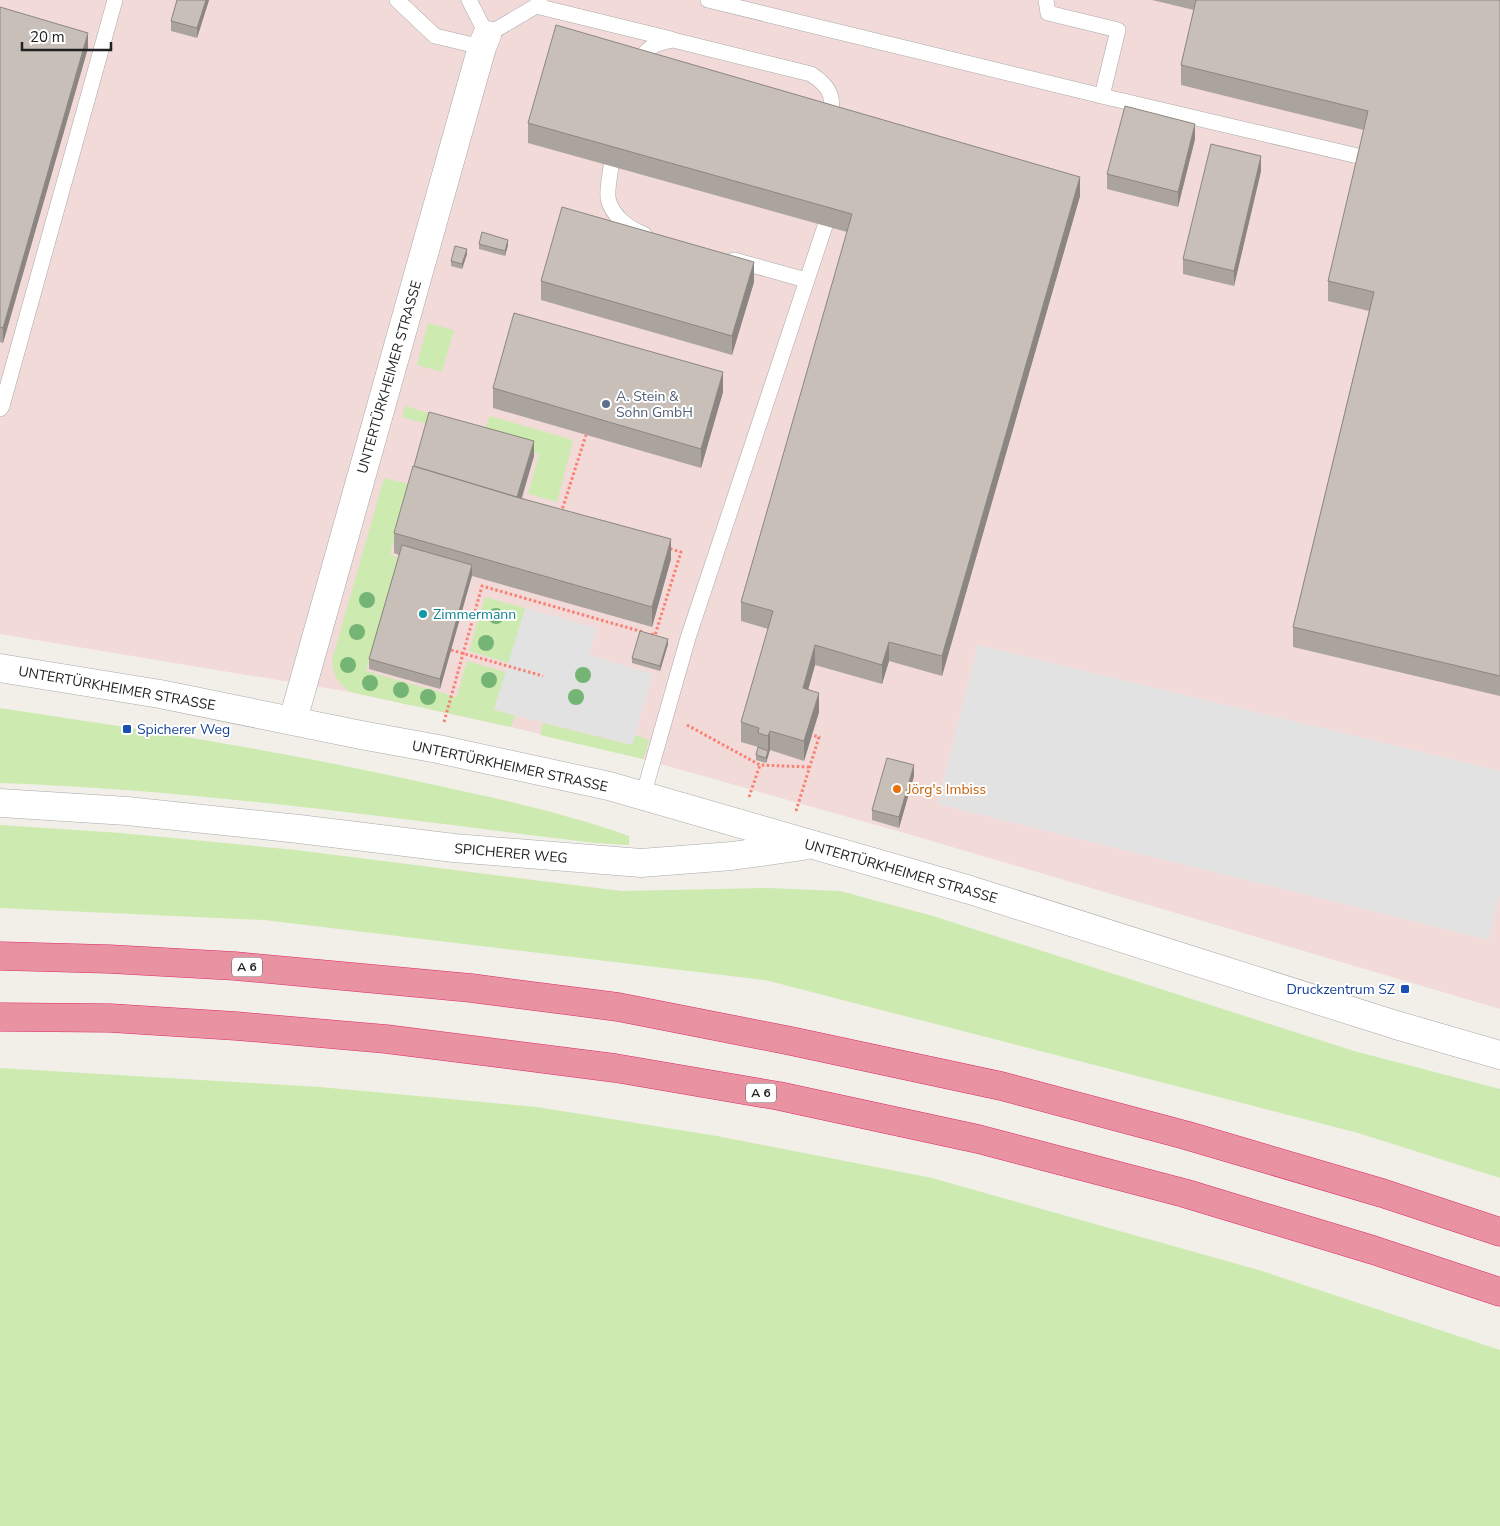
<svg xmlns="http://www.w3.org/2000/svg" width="1500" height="1526" viewBox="0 0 1500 1526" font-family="'Nunito Sans',sans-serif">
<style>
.commercial{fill:#f2dad9}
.grass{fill:#cdebb0}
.parking{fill:#e2e2e2}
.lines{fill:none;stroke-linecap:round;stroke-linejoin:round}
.lane-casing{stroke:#a9a9a9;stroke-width:16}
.street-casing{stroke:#a9a9a9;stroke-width:29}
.highway-casing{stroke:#dc2a67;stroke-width:29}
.path{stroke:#fa8072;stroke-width:3;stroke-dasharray:2.5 2.5;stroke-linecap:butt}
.lane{stroke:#fff;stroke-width:15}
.street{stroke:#fff;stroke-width:28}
.highway{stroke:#e892a2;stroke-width:28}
.tree{fill:#74b475}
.wall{fill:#aba49e}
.shaded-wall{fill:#8b8681}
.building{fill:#c7bfb8;stroke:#8b8681}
.service-dot{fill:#5c6f8a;stroke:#fff;stroke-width:2}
.culture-dot{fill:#0f9aa8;stroke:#fff;stroke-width:2}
.transit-dot{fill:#1a4fb4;stroke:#fff;stroke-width:2}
.food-dot{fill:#e8710a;stroke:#fff;stroke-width:2}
.labels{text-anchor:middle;stroke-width:4;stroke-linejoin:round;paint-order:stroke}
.shield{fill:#fff;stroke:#646464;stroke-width:1}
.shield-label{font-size:12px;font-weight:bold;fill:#222}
.street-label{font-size:14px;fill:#222;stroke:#fff}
.service-label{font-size:14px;fill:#4e5e75;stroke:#fff;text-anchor:start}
.culture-label{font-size:14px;fill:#0d838f;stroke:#fff;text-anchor:start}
.transit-label{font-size:14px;fill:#164399;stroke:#fff;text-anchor:start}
.food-label{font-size:14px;fill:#c56008;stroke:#fff;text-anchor:start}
</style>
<rect width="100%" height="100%" fill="#f2efe9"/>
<!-- commercial -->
<path class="commercial" d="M0,0H1500V1009L915,836L643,759L511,727L350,692L0,634Z"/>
<!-- grass -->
<g class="grass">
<path d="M428,323L454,330L442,372L417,365Z"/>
<path d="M405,406L485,430L490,416L573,440L557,502L528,494L539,454L402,417Z"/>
<path d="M384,478L408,484L390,554L398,557L366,671L457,697L467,661L506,672L494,709L515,715L511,727L350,692C337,682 334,676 332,660Z"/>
<path d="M485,597L525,608L509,663L469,651Z"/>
<path d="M0,708C141,729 282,751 421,782C491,797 561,812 629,836V845L595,843C398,819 199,790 0,783Z"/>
<path d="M543,723L632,745L635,735L649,740L643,759L540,735Z"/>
<path d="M0,825L121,833L296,850L622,891L768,888L840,891L933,916L1354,1051L1500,1089V1178L1358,1133L765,980L264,920L0,908Z"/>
<path d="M0,1068L320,1087L537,1107L717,1136L932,1178L1262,1271L1500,1350V1526H0Z"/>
</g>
<!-- parking -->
<g class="parking">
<path d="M525,608L597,628L589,655L653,674L632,745L494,710Z"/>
<path d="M978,645L1500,771V892L1489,940L937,804Z"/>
</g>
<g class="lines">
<defs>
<g id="lane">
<path d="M397,0L435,36L482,47"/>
<path d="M469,0L487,35L536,6L540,0"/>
<path d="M708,0L1102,96L1362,157"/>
<path d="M1046,0L1048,13L1118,30L1102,96"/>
<path d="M536,6L671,39"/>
<path d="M636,67C645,48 653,44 673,40L811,74C834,89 833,98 830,124"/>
<path d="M611,166C610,176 607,188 608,198C611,215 629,229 644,234"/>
<path d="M734,260L806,280"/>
<path d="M0,409L2,406L115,0"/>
<path d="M643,796L688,638L825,226"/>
</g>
<g id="street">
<path d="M0,668L160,694L361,735L438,749L609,786L970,890L1396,1025L1500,1055"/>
<path d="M293,720L482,47L487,35"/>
<path d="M0,803L127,811L299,829L454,848L641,863L732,856L803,846"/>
</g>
<g id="highway">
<path d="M0,956L109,959L235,966L471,988L618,1007L791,1041L1001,1086L1185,1135L1382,1193L1500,1232"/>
<path d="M0,1017L110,1018L236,1026L386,1039L615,1068L779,1096L978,1139L1184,1193L1373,1250L1500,1292"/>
</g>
</defs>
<!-- lane casing -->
<use href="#lane" class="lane-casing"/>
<!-- street casing -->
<use href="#street" class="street-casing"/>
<!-- highway casing -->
<use href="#highway" class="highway-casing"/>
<!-- path -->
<g class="path">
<path d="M561,513L586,435"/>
<path d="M651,634L655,635L681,552L668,548"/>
<path d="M451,650L543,676"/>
<path d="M444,722L482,586L643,632"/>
<path d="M687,725L760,765L809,767"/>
<path d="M749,797L760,765"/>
<path d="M796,811L819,737L812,735"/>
</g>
<!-- lane -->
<use href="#lane" class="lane"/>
<!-- street -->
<use href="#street" class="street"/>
<!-- highway -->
<use href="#highway" class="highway"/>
</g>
<!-- trees -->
<g class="tree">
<circle cx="367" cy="600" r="8"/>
<circle cx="496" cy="616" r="8"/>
<circle cx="357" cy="632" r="8"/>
<circle cx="486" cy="643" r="8"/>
<circle cx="348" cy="665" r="8"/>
<circle cx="583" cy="675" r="8"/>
<circle cx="489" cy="680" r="8"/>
<circle cx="370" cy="683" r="8"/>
<circle cx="401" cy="690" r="8"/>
<circle cx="428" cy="697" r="8"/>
<circle cx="576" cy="697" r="8"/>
</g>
<!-- wall -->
<g class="wall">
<path d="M177,0H209L197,38L171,31V21Z"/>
<path d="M1152,0H1500V696L1293,647V627L1369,311L1328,301V281L1364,130L1181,85V65L1194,10Z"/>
<path d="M0,7L88,48L3,343L0,342Z"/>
<path d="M528,123L1080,196L942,676L889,661L882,684L815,665L808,690L819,712L804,761L770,750L766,763L756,760V755L758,747L741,742V722L768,629L741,621V602L847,232L528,143Z"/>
<path d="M1195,139L1178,207L1107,189V174Z"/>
<path d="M1261,171L1234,286L1183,274V259Z"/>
<path d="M479,244L508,245L505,256L479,249Z"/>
<path d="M467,254L462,269L451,266V261Z"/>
<path d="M541,281L754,282L732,355L541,300Z"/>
<path d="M493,388L723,392L701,468L493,408Z"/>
<path d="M534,456L522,498L671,559L652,627L472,576L440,689L369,669V659L399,555L394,553V533Z"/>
<path d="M668,644L660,671L632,663V658Z"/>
<path d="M914,776L899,828L872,820V810Z"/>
</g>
<!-- shaded-wall -->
<g class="shaded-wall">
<path d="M206,0H209L197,38V28Z"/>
<path d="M88,33V48L3,343V328Z"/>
<path d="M1195,124V139L1178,207V192Z"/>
<path d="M1261,156V171L1234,286V271Z"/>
<path d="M1080,177V196L942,676V656Z"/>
<path d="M508,240V245L505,256V251Z"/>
<path d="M467,249V254L462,269V264Z"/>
<path d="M754,262V282L732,355V336Z"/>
<path d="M723,372V392L701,468V449Z"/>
<path d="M534,441V456L516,516V501Z"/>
<path d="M671,539V559L652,627V607Z"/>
<path d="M472,565V575L440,689V679Z"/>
<path d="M668,639V644L660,671V666Z"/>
<path d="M889,642V661L882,684V665Z"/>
<path d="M815,645V665L803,708V688Z"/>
<path d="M819,693V712L804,761V741Z"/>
<path d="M770,731V750L766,763V758L768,751V736Z"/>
<path d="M914,765V776L899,828V817Z"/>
</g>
<!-- building -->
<g class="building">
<path d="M177,0H206L197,28L171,21Z"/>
<path d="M1196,0H1500V676L1293,627L1374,292L1328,281L1368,111L1181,65Z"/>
<path d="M0,7L88,33L3,328L0,327Z"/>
<path d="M556,25L1080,177L942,656L889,642L882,665L815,645L803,688L819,693L804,741L770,731L768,736L758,733L759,728L741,722L773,611L741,602L852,214L528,123Z"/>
<path d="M1125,106L1195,124L1178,192L1107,174Z"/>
<path d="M1211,144L1261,156L1234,271L1183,259Z"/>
<path d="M562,207L754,262L732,336L541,281Z"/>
<path d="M482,232L508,240L505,251L479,244Z"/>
<path d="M455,246L467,249L462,264L451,261Z"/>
<path d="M514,313L723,372L701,449L493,388Z"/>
<path d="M429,412L534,441L517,497L414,466Z"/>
<path d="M413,466L516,497L671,539L652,607L394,533Z"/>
<path d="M402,545L472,565L440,679L369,659Z"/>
<path d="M640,631L668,639L660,666L632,658Z"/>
<path d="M758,747L768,751L766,758L756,755Z"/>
<path d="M887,758L914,765L899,817L872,810Z"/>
</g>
<!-- markers -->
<circle class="service-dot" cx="606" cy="404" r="5"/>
<circle class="culture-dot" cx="423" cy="614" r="5"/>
<g class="transit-dot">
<rect x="122" y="724" width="10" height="10" rx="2.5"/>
<rect x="1400" y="984" width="10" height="10" rx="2.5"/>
</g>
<circle class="food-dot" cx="897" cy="789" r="5"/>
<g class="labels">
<!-- shield labels -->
<g class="shield">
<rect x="232" y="957.5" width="30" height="19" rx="4"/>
<rect x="746" y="1083.5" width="30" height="19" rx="4"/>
</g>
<g class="shield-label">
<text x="247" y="971">A 6</text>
<text x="761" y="1097">A 6</text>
</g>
<!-- street labels -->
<g class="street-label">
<text transform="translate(389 377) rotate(-74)" y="5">UNTERTÜRKHEIMER STRASSE</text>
<text transform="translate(117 688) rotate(10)" y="5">UNTERTÜRKHEIMER STRASSE</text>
<text transform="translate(510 766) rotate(12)" y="5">UNTERTÜRKHEIMER STRASSE</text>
<text transform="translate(511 853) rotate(5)" y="5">SPICHERER WEG</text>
<text transform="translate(901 871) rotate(16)" y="5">UNTERTÜRKHEIMER STRASSE</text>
</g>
<!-- service labels -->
<g class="service-label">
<text x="616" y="401">A. Stein &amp;<tspan x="616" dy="16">Sohn GmbH</tspan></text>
</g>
<!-- culture labels -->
<g class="culture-label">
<text x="433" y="619">Zimmermann</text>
</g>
<!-- transit labels -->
<g class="transit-label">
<text x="137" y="734">Spicherer Weg</text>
<text x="1395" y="994" text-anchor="end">Druckzentrum SZ</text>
</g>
<!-- food labels -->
<g class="food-label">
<text x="907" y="794">Jörg's Imbiss</text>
</g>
</g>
<!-- scale -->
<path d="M22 42v8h89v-8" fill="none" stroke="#222222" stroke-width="2.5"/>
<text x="30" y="42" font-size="15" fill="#222222" stroke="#ffffff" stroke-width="4" paint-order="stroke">20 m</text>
</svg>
